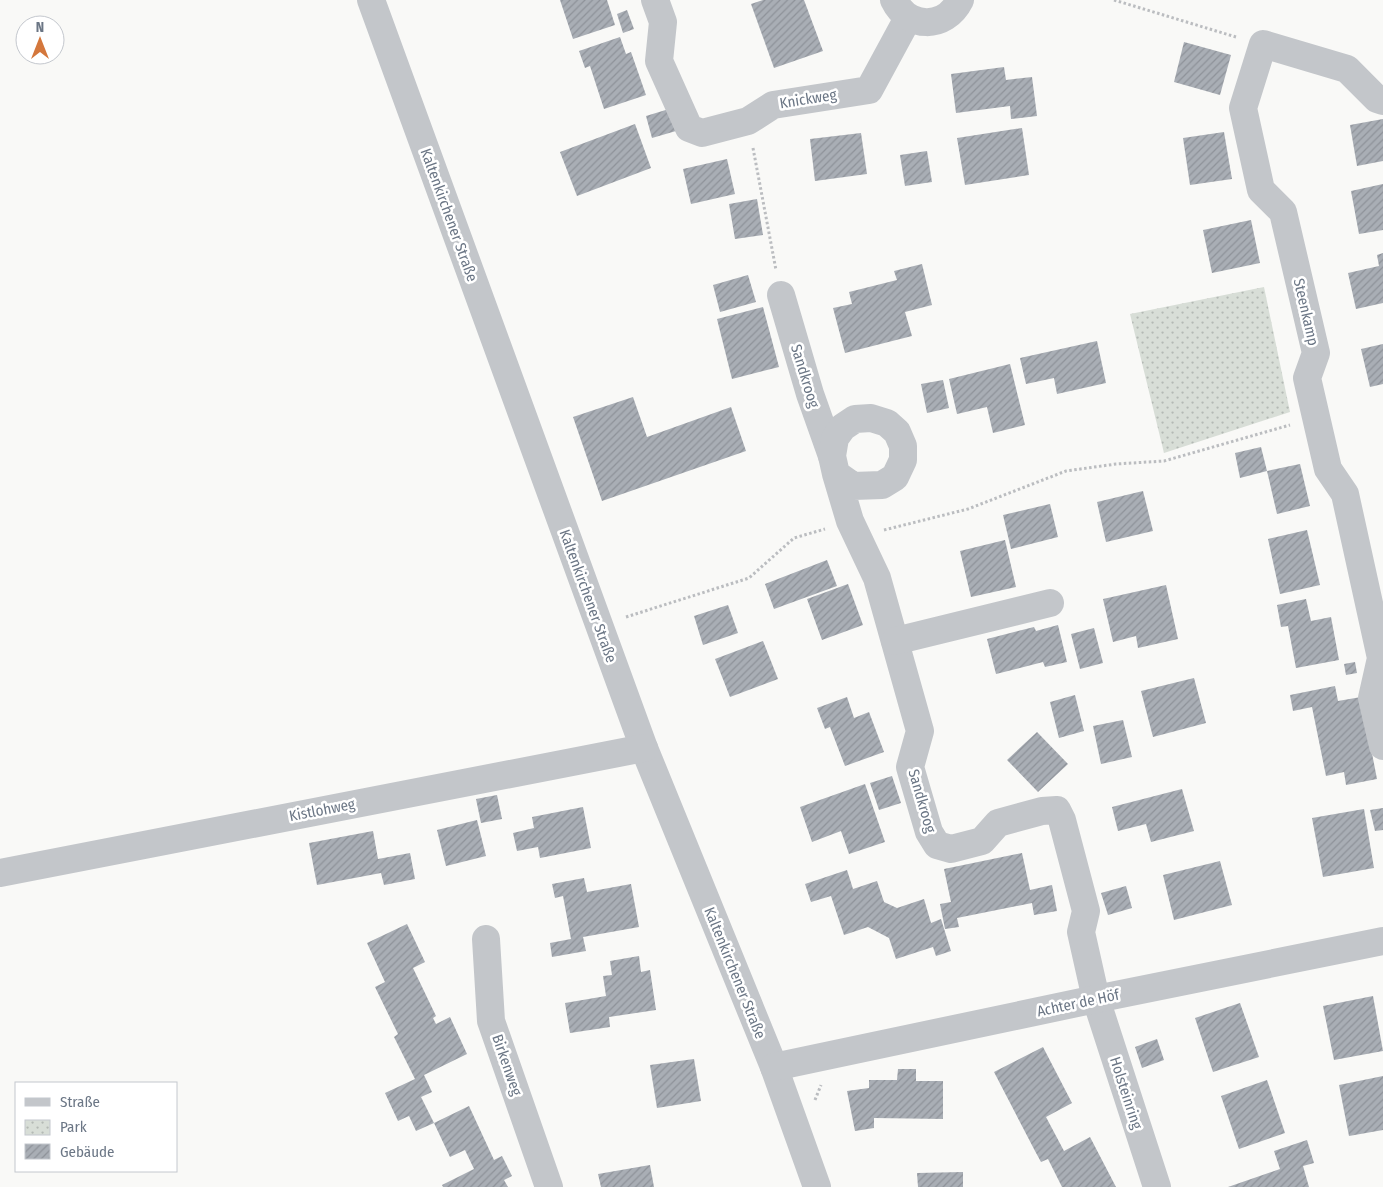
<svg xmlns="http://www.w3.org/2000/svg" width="1383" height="1187" viewBox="0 0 1383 1187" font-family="'Fira Sans Condensed',sans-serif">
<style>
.park{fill:url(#park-dots)}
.building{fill:url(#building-hatch)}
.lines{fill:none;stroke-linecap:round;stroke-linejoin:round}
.path{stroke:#bbbdc0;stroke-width:3;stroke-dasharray:2.5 2.5;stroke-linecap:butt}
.minor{stroke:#c3c6ca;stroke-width:28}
.labels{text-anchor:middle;stroke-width:5;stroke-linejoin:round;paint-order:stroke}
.street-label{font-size:15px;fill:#6b7685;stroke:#fff}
</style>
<defs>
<pattern id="park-dots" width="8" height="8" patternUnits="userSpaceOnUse" patternTransform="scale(1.25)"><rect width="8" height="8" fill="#d8ded7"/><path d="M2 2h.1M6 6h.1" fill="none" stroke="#b3b9b4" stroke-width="1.8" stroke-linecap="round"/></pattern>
<pattern id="building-hatch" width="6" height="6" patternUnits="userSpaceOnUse" patternTransform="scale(1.25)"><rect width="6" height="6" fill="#a9aeb5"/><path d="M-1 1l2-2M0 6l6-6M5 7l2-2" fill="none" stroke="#8e9299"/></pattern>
</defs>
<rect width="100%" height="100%" fill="#f9f9f7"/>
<!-- park -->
<path class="park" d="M1264,287L1290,412L1164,453L1130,314Z"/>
<!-- building -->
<g class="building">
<path d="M560,0H607L615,25L573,39Z"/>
<path d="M763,0H804L823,51L774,68L751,4Z"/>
<path d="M627,10L634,29L623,33L617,14Z"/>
<path d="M620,37L626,54L631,52L646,95L604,109L590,66L585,68L579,51Z"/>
<path d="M1184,42L1231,55L1220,95L1174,82Z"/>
<path d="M1004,67L1006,80L1032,77L1037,116L1011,119L1010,106L956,113L951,74Z"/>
<path d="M669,109L676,131L652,138L646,116Z"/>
<path d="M1383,119V161L1357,166L1350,125Z"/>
<path d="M635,124L651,168L577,196L560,152Z"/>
<path d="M1022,128L1029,175L965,185L957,138Z"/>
<path d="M1224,132L1232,179L1190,185L1183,138Z"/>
<path d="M861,133L867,174L815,181L810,139Z"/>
<path d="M927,151L932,182L905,186L900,155Z"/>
<path d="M727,159L735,194L691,204L683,169Z"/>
<path d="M1383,184V230L1359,234L1351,191Z"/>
<path d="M757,199L763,235L735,239L729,204Z"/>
<path d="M1251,220L1260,263L1212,273L1203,230Z"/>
<path d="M1383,253V303L1356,309L1348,273L1379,266L1377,255Z"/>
<path d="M922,264L932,305L905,312L912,336L845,353L833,308L852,304L849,292L897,280L894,271Z"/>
<path d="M748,275L756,302L720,312L713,285Z"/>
<path d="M763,307L779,367L732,379L717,319Z"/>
<path d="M1097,341L1106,383L1057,394L1054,378L1026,384L1020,358Z"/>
<path d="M1383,344V384L1370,387L1361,349Z"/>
<path d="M1010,364L1025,425L993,433L987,407L957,414L949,379Z"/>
<path d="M943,380L949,408L927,413L921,384Z"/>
<path d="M633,397L647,437L731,407L746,451L602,501L573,417Z"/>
<path d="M1261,447L1267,471L1240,478L1235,453Z"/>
<path d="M1300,464L1310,506L1277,514L1267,471Z"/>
<path d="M1143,491L1153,531L1106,542L1097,502Z"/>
<path d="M1050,504L1058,537L1011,549L1003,515Z"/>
<path d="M1307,530L1320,585L1280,594L1268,539Z"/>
<path d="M1005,540L1016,587L971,597L960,551Z"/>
<path d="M827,560L837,586L774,609L765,584Z"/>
<path d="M848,584L863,625L822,640L807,599Z"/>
<path d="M1166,585L1178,639L1138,648L1136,636L1113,642L1103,599Z"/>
<path d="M1306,599L1311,621L1331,617L1339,660L1296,668L1288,626L1281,627L1277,605Z"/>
<path d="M728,605L738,633L703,645L694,616Z"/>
<path d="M1058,625L1067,662L1045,667L1043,662L996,674L987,639L1034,627L1036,631Z"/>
<path d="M1094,628L1103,663L1080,669L1071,634Z"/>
<path d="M763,641L778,679L730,697L715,659Z"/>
<path d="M1355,662L1357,673L1346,675L1344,664Z"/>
<path d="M1194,678L1206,723L1153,737L1141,691Z"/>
<path d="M1335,686L1338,701L1361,697L1377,779L1346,785L1344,772L1326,776L1312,707L1293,711L1290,695Z"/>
<path d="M1075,695L1084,731L1059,738L1050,702Z"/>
<path d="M847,697L854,718L869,712L884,752L845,766L830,727L825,729L817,708Z"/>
<path d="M1123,720L1132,757L1101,764L1093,726Z"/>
<path d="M1037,732L1068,764L1038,792L1007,760Z"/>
<path d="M892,776L901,803L879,810L870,783Z"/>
<path d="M865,784L885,842L849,854L841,831L812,842L800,807Z"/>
<path d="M1182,789L1194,831L1151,842L1146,824L1118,831L1112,807Z"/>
<path d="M497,795L502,819L481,823L476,799Z"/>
<path d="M583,807L591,848L540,858L538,847L517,851L513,833L534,828L532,817Z"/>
<path d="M1383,808V830L1375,831L1370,810Z"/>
<path d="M1364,809L1374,868L1323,877L1312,818Z"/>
<path d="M477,820L486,856L446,866L437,830Z"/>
<path d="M373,831L378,859L410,853L415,879L384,885L381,873L317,885L309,843Z"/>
<path d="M1022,853L1030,890L1052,885L1057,911L1034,915L1032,903L957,918L959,927L945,929L940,904L951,902L944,869Z"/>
<path d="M1220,861L1232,905L1174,920L1163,875Z"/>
<path d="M847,870L853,889L877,881L884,902L897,908L924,899L931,923L941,919L951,951L936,956L933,947L896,959L889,938L868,927L844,935L831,896L811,902L805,884Z"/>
<path d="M584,878L587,892L631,884L639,927L583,937L586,951L552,957L550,943L571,939L563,896L555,898L552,884Z"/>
<path d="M1126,886L1132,908L1108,915L1101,893Z"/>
<path d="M407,924L425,962L413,968L436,1016L433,1018L436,1024L450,1017L467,1054L424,1075L432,1092L421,1097L434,1123L416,1131L409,1116L398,1121L385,1093L415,1079L394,1037L398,1034L375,987L385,982L367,943Z"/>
<path d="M639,956L641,972L650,970L656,1010L609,1017L610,1027L570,1033L565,1003L606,996L603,976L612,975L610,961Z"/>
<path d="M1373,996L1383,1051L1334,1060L1323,1006Z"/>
<path d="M1240,1003L1259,1057L1213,1072L1195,1018Z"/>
<path d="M1157,1039L1164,1060L1142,1068L1135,1047Z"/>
<path d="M1043,1047L1072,1103L1046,1117L1064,1151L1090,1137L1116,1187H1062L1048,1159L1041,1162L1035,1151L994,1072Z"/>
<path d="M694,1059L701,1101L657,1108L650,1065Z"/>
<path d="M898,1069H916V1081H943V1119L874,1118V1128L855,1131L847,1091L869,1088V1080H897Z"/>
<path d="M1383,1076V1130L1349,1136L1339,1085Z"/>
<path d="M1267,1080L1285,1133L1239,1149L1221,1096Z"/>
<path d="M469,1106L494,1160L502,1156L512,1176L504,1180L508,1187H443L442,1185L474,1169L465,1150L450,1157L434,1123Z"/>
<path d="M1307,1140L1314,1163L1303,1166L1309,1187H1228L1280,1169L1274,1151Z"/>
<path d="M650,1165L654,1187H601L598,1174Z"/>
<path d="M963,1172V1187H918L917,1173Z"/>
</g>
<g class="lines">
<!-- path -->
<g class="path">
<path d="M1114,0L1236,37"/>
<path d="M753,148L776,270"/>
<path d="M884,530L968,509L1066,471L1116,464L1164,461L1290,425"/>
<path d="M626,617L749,578L794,538L825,529"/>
<path d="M815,1100L821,1085"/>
</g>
<!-- minor -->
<g class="minor">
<path d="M371,0L644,748L774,1067L817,1187"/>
<path d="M655,0L663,22L659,61L689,128L702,133L748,121L773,105L869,90L908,18"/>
<path d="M894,0C908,29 945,30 960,0"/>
<path d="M1383,101L1377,99L1347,69L1263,44L1243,108L1261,190L1283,212L1316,353L1307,378L1328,469L1345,494L1381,658L1372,698L1383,746"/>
<path d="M781,295L810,394L832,456"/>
<path d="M836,474L853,486L882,485L895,477L903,460V446L897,432L887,423L871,418L855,419L843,427L835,438L832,456L836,474L850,521L877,578L920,731L910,767L929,832L937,845L951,849L982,841L998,823L1042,811L1057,810L1062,820L1086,911L1081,932L1096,999L1157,1187"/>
<path d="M895,641L1050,603"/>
<path d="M0,873L644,748"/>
<path d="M486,939L491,1021L549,1187"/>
<path d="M774,1067L1096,999L1383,941"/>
</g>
</g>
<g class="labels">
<!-- street labels -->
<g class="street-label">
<text transform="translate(808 99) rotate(-9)" y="5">Knickweg</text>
<text transform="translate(449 215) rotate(70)" y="5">Kaltenkirchener Straße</text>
<text transform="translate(1306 312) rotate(77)" y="5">Steenkamp</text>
<text transform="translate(805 376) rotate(73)" y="5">Sandkroog</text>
<text transform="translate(588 596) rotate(70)" y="5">Kaltenkirchener Straße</text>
<text transform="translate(922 801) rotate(74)" y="5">Sandkroog</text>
<text transform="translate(322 810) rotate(-11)" y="5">Kistlohweg</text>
<text transform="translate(735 973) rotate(68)" y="5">Kaltenkirchener Straße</text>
<text transform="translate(1078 1003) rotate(-12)" y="5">Achter de Höf</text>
<text transform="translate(507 1065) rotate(71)" y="5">Birkenweg</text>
<text transform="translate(1126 1093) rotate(72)" y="5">Holsteinring</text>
</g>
</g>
<!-- legend -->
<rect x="15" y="1082" width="162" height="90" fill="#ffffff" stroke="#c4c8ce"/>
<rect x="25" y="1098" width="25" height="8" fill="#c3c6ca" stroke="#c4c8ce"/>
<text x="60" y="1107" font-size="15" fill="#6b7685">Straße</text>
<rect x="25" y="1120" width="25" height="15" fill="url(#park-dots)" stroke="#c4c8ce"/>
<text x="60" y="1132" font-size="15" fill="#6b7685">Park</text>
<rect x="25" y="1144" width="25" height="15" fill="url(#building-hatch)" stroke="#c4c8ce"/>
<text x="60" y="1157" font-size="15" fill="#6b7685">Gebäude</text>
<!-- north arrow -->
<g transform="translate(40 40)"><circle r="24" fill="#ffffff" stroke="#c4c8ce"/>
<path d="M0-4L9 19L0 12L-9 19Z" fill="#d4773c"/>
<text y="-8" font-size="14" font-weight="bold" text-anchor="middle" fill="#6b7685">N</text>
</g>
</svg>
